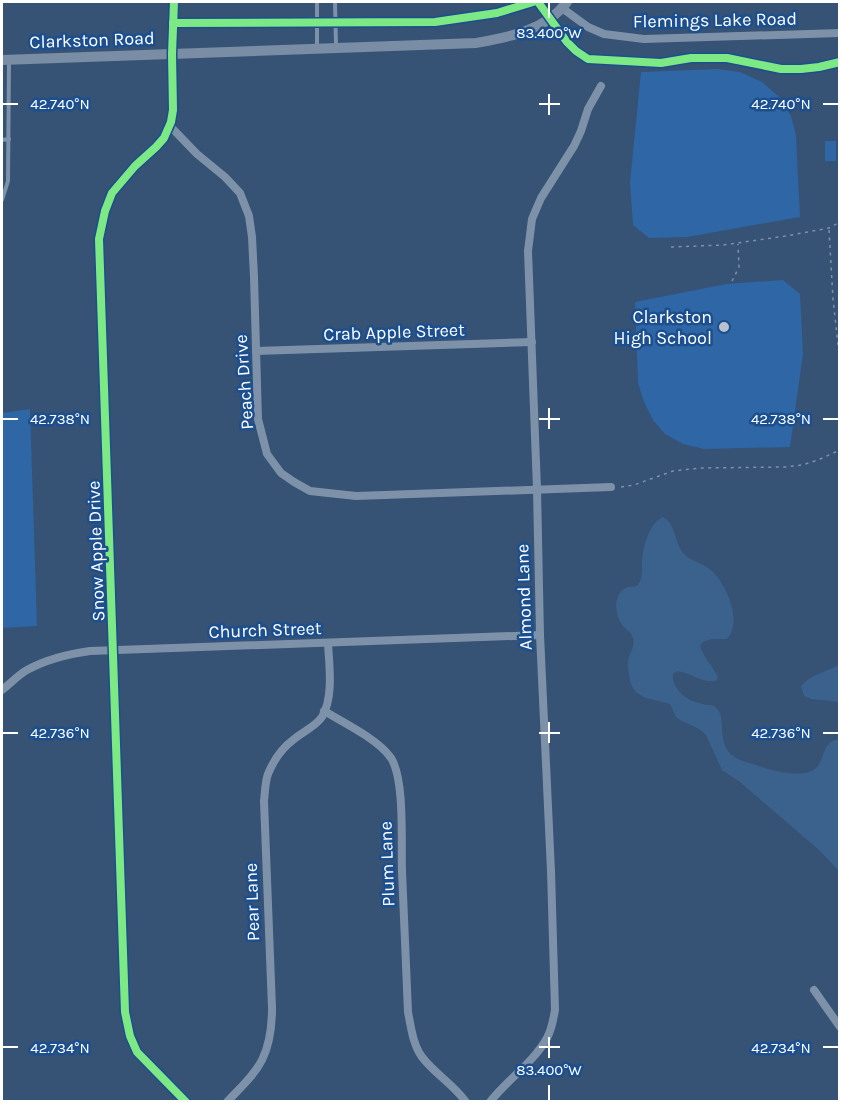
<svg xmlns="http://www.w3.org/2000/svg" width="841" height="1103" viewBox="0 0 841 1103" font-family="Karla,sans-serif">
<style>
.green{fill:#2f66a5}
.water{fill:#3b618d}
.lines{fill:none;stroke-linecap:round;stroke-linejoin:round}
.path{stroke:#7d92a8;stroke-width:1.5;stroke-dasharray:3 4.5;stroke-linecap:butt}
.lane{stroke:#7d92a8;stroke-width:4}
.street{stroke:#7d92a8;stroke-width:8}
.secondary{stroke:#798da4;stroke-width:10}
.cycleway-casing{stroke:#1b4f8f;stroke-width:11}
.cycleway{stroke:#7ce984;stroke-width:8}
.ticks{fill:none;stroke:#fff;stroke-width:2}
.poi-dot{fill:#b9c2ce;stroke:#1b4f8f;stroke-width:2}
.labels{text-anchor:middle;stroke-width:5;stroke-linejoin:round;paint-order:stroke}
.street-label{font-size:18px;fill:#fff;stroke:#1b4f8f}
.poi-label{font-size:18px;fill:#fff;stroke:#1b4f8f;text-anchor:end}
.ticks-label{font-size:15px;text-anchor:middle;fill:#fff;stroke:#1b4f8f;stroke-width:5;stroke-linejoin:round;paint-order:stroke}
</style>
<rect width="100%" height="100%" fill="#365274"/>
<!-- green -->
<g class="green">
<path d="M718,69L740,72L762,82L778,96L791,116L796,135L800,217L687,237L649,238L633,225L630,183L641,72Z"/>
<rect x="825" y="141" width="11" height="20"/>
<path d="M783,280L800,294L803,354L790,447L704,449L683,444L665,434L653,420L644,402L638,383L635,302L726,284Z"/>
<path d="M30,409L37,626L2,628V413Z"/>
</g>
<!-- water -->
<g class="water">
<path d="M663,517C677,525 674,543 684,554C690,561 704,563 712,571C727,585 743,622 727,639H711L703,642L700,646C704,658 713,666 718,677L716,681C701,683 691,673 677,671L673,674C672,681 675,685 679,691C686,700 695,702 707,705C710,705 713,705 715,707C729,716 713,747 738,759C744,762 750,763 756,765C771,770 806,781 818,766C826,755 822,742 839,739V871L819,850L740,782L722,770L706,735L699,729L682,721L676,717L670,704C650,698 631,700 629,674C628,670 628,665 628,660C630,653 635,646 633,638C631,631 624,629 621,623C615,614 613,596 624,589C628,586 633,587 637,586C645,577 640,564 643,553C645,541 651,522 663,517Z"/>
<path d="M839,665V702L811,699L804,696L801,686C810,675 827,671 839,665Z"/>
</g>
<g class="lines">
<!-- path -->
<g class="path">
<path d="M839,223L840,236"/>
<path d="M829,230L833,299L840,363"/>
<path d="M671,247L723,245L786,236L829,228L840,222"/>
<path d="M732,281L739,267L738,244"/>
<path d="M621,487L634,485L673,471L700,468L785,467L802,465L818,460L840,450"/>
</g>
<!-- lane -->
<g class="lane">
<path d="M317,2V46"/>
<path d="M335,2L336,45"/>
<path d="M2,140L9,139"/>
<path d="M2,200L8,181L9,60"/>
</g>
<!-- street -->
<g class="street">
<path d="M174,2L172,54L173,110L171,122L164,138L156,147L135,166L112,193L105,211L99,239L125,1012L130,1036L137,1052L186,1102"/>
<path d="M562,8L588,27L604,34L644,39L840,33"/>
<path d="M169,125L197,154L225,177L240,193L249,216L252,237L254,277L258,419L267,454L281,473L294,482L310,491L356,496L611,487"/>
<path d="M256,351L532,342"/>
<path d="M2,690C10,684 18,675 27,670C47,659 68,654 90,651L540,635"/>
<path d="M324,711C343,722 379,740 391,758C405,780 401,843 402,871C404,918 406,965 408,1012C411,1027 413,1045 422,1057C435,1074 453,1084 466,1102"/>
<path d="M814,990L840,1027"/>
<path d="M227,1102C239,1089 254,1076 262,1060C270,1044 272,1025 272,1008L264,801C265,793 265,782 268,774C273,762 282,748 293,740C302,732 315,727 322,717C334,697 329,664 328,643"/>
<path d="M490,1102C507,1080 534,1062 547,1038C552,1029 553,1020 555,1010L551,871L540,635L537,489L528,251L532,219L541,198L574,146L581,131L588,109L601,86"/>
</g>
<!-- secondary -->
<path class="secondary" d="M2,60L476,43C509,37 545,31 567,2"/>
<defs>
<g id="cycleway">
<path d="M174,2L172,54L173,110L171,122L164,138L156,147L135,166L112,193L105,211L99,239L125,1012L130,1036L137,1052L186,1102"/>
<path d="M538,2L567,42L576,51L588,59L661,63L691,58H727L781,69H801L819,67L840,62"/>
<path d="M173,23L435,22L497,13L533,2"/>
</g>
</defs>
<!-- cycleway casing -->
<use href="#cycleway" class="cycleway-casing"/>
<!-- cycleway -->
<use href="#cycleway" class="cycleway"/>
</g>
<!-- ticks -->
<path class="ticks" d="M549,3V18M549,94V115M3,104H18M539,104H560M823,104H838M549,408V429M3,419H18M539,419H560M823,419H838M549,722V743M3,733H18M539,733H560M823,733H838M549,1037V1058M3,1047H18M539,1047H560M823,1047H838M549,1085V1100"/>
<!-- markers -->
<circle class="poi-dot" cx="724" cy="327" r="6"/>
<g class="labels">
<!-- street labels -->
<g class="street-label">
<text transform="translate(715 20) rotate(-1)" y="6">Flemings Lake Road</text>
<text transform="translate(92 40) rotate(-2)" y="6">Clarkston Road</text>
<text transform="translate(394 332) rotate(-2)" y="6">Crab Apple Street</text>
<text transform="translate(244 382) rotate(-94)" y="6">Peach Drive</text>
<text transform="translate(96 551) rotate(-92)" y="6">Snow Apple Drive</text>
<text transform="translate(524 597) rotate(-92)" y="6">Almond Lane</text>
<text transform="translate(265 630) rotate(-2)" y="6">Church Street</text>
<text transform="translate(387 864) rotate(-92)" y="6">Plum Lane</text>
<text transform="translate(252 902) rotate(-92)" y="6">Pear Lane</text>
</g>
<!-- poi labels -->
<g class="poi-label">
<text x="712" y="323">Clarkston<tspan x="712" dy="21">High School</tspan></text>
</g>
</g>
<g class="ticks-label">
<text x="549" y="38">83.400°W</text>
<text x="60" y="109">42.740°N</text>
<text x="781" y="109">42.740°N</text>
<text x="60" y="424">42.738°N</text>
<text x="781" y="424">42.738°N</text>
<text x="60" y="738">42.736°N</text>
<text x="781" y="738">42.736°N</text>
<text x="60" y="1053">42.734°N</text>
<text x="781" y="1053">42.734°N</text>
<text x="549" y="1075">83.400°W</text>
</g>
<!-- border -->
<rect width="841" height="1103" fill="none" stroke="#ffffff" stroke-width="6"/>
</svg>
